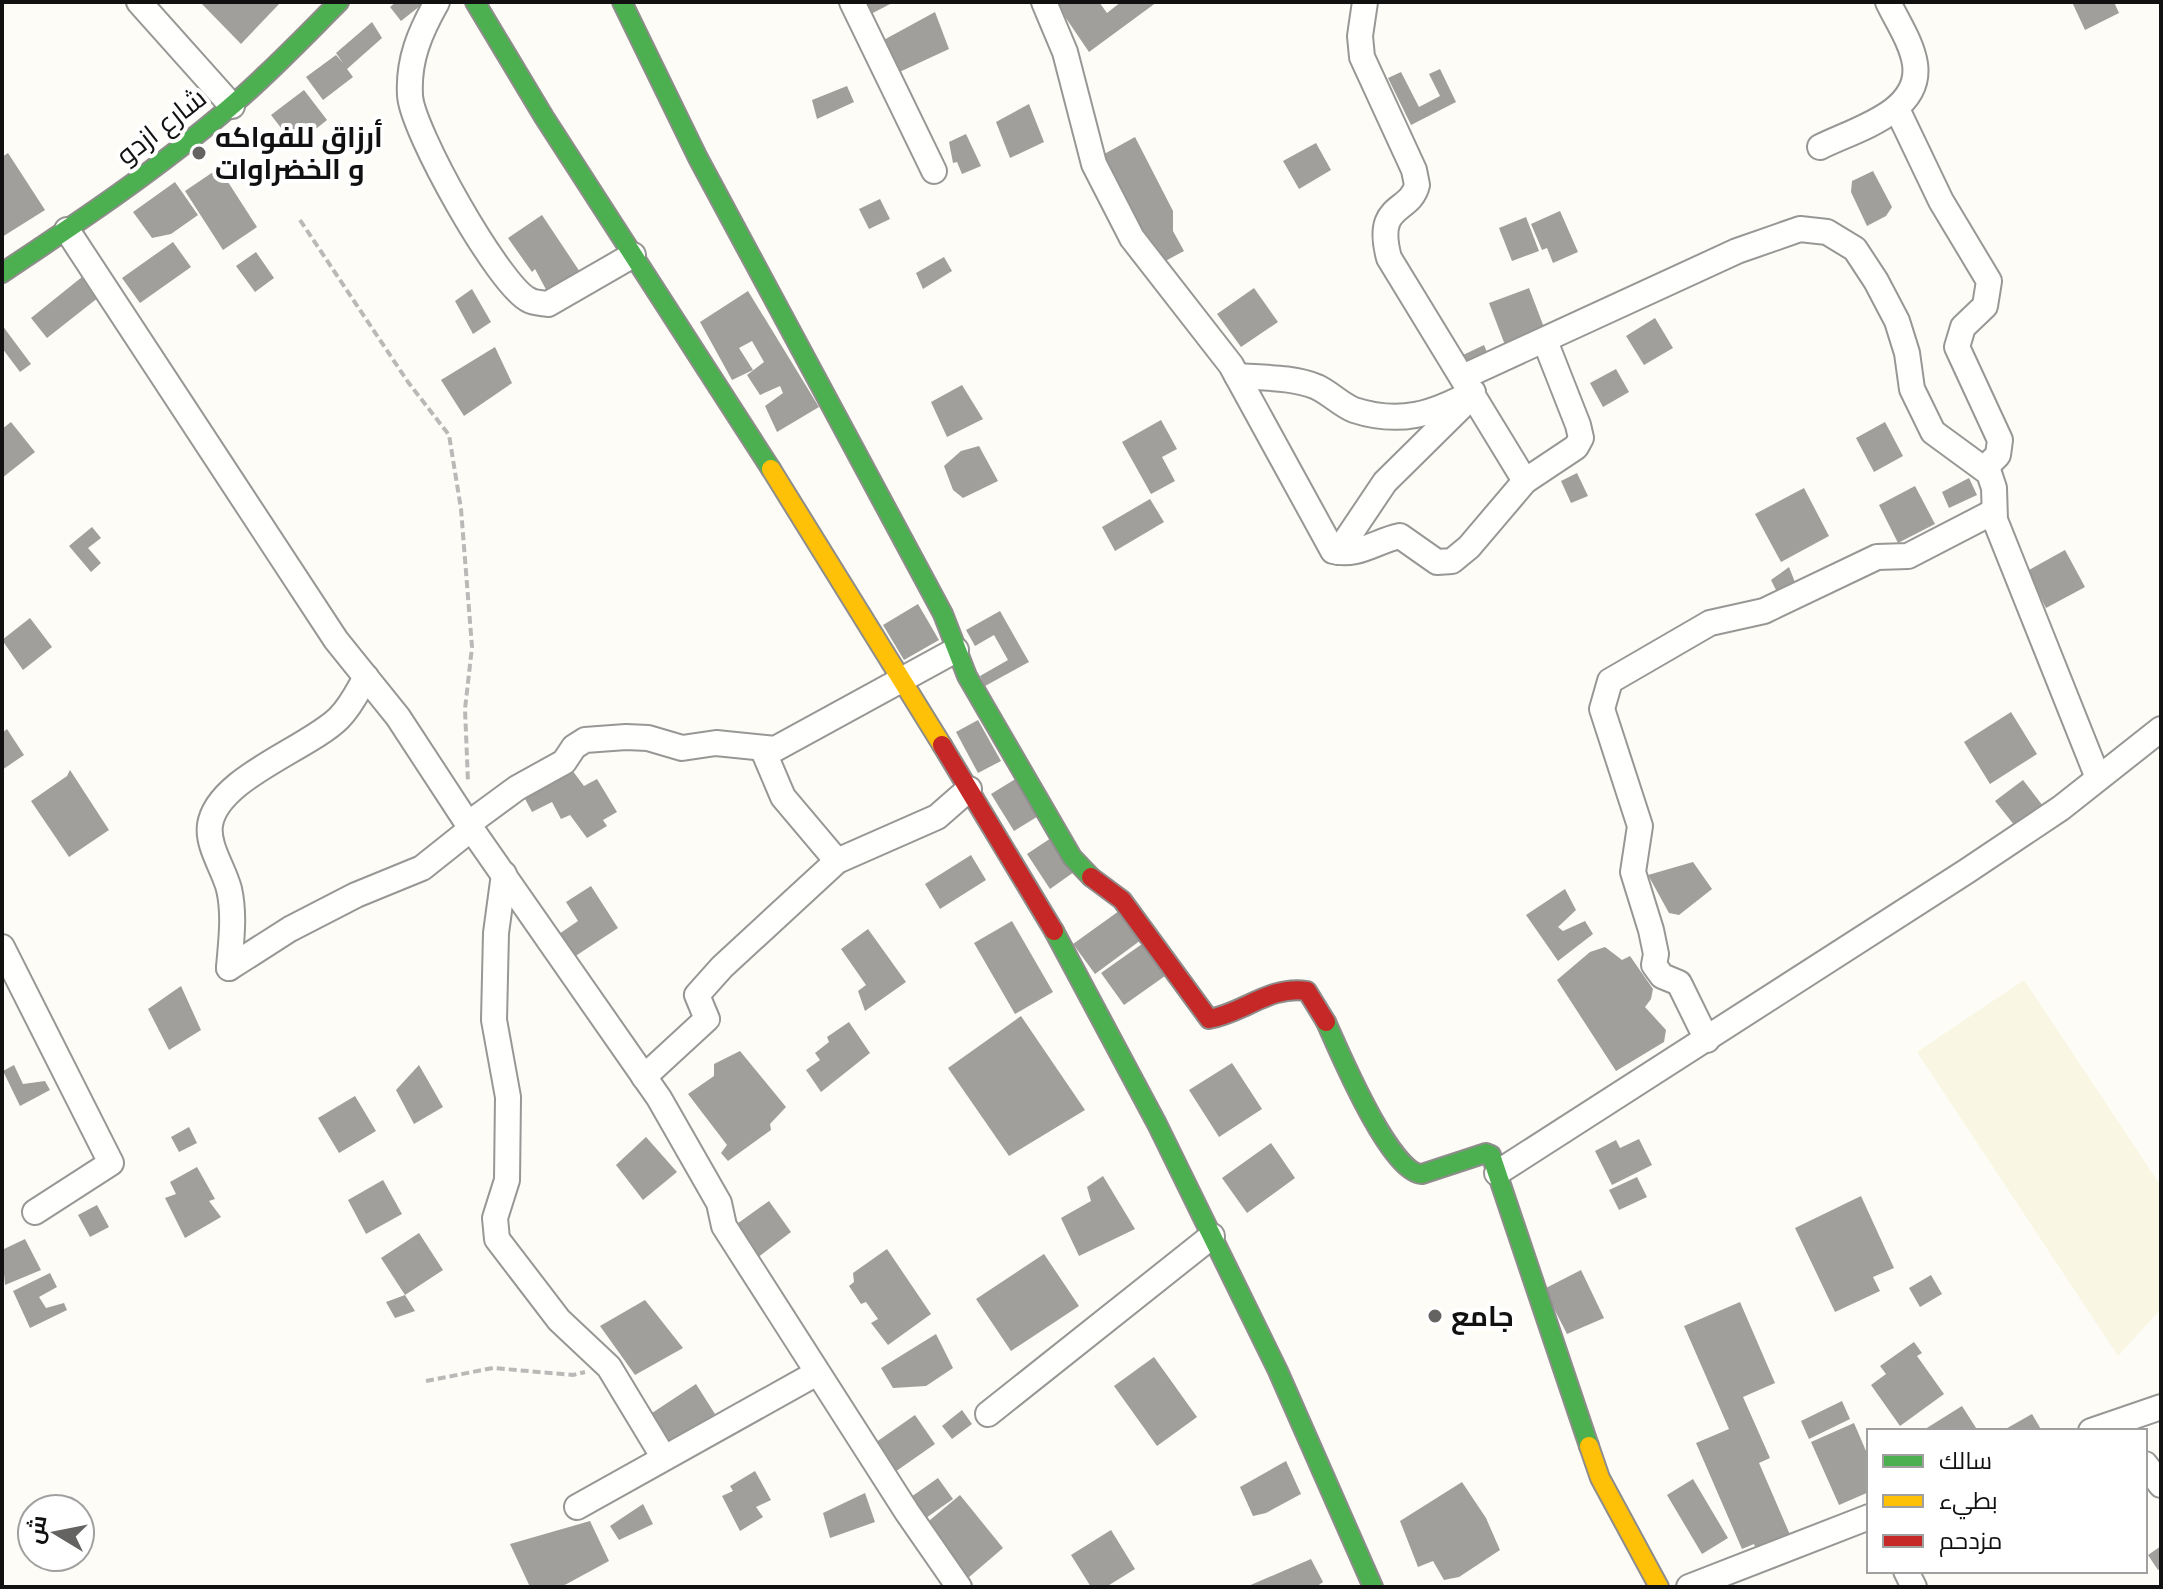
<svg xmlns="http://www.w3.org/2000/svg" width="2163" height="1589" viewBox="0 0 2163 1589" font-family="'Noto Serif',Cairo,serif">
<style>
.farmland{fill:#f9f7e4}
.building{fill:#a19f9c}
.lines{fill:none;stroke-linecap:round;stroke-linejoin:round}
.street-casing{stroke:#979795;stroke-width:28}
.fast-casing{stroke:#8e8d8b;stroke-width:22}
.slow-casing{stroke:#8e8d8b;stroke-width:22}
.jam-casing{stroke:#8e8d8b;stroke-width:22}
.path{stroke:#b9b9b8;stroke-width:4;stroke-dasharray:8 4;stroke-linecap:butt}
.street{stroke:#fffffe;stroke-width:24}
.fast{stroke:#4caf50;stroke-width:18}
.slow{stroke:#ffc107;stroke-width:18}
.jam{stroke:#c62828;stroke-width:18}
.poi-dot{fill:#646362;stroke:#fff;stroke-width:3}
.labels{text-anchor:middle;stroke-width:8;stroke-linejoin:round;paint-order:stroke}
.street-label{font-size:28px;fill:#111;stroke:#fff}
.poi-label{font-size:28px;font-weight:bold;fill:#111;stroke:#fff;text-anchor:start}
</style>
<rect width="100%" height="100%" fill="#fdfcf7"/>
<!-- farmland -->
<path class="farmland" d="M2024,980L2161,1186V1309L2118,1356L1917,1052Z"/>
<!-- building -->
<g class="building">
<path d="M200,2H281L241,44Z"/>
<path d="M396,2H425L401,21L390,7Z"/>
<path d="M861,2H894L867,16Z"/>
<path d="M1055,2H1099L1107,13L1121,2H1157L1089,52Z"/>
<path d="M2072,2H2114L2119,13L2085,30Z"/>
<path d="M935,12L949,49L893,75L880,42Z"/>
<path d="M372,22L382,38L347,69L353,77L323,100L306,77L336,55L343,63L336,53Z"/>
<path d="M1440,69L1456,102L1411,125L1388,78L1401,72L1419,107L1440,96L1429,74Z"/>
<path d="M847,86L854,102L817,119L812,100Z"/>
<path d="M304,90L327,120L312,132L305,123L288,137L271,115Z"/>
<path d="M1029,104L1044,142L1010,158L996,122Z"/>
<path d="M966,134L981,166L962,174L957,162L953,163L949,142Z"/>
<path d="M1135,137L1173,211V231L1184,251L1156,266L1097,158Z"/>
<path d="M1316,143L1331,170L1299,189L1283,161Z"/>
<path d="M8,153L45,210L2,237V157Z"/>
<path d="M219,168L257,227L223,250L185,191Z"/>
<path d="M1873,171L1892,207L1886,216L1867,226L1851,192L1852,181Z"/>
<path d="M175,182L198,215L171,234L152,238L133,212Z"/>
<path d="M880,199L890,219L869,229L859,209Z"/>
<path d="M1560,211L1578,252L1553,263L1547,248L1542,250L1531,224Z"/>
<path d="M542,215L584,278L550,297L535,269L532,272L508,238Z"/>
<path d="M1526,217L1539,251L1512,261L1499,228Z"/>
<path d="M173,242L191,267L140,303L122,278Z"/>
<path d="M256,252L274,278L255,292L236,266Z"/>
<path d="M944,257L952,271L923,289L916,273Z"/>
<path d="M82,277L99,297L47,338L31,318Z"/>
<path d="M1254,288L1278,322L1241,347L1217,314Z"/>
<path d="M1529,288L1545,330L1505,345L1489,303Z"/>
<path d="M472,289L491,322L473,334L455,301Z"/>
<path d="M748,291L819,407L777,432L765,406L783,393L780,386L760,395L747,375L764,362L752,341L739,348L753,370L732,380L700,322Z"/>
<path d="M1655,318L1673,348L1644,365L1626,336Z"/>
<path d="M2,325L31,364L20,372L2,348Z"/>
<path d="M1484,345L1489,357L1469,368L1463,355Z"/>
<path d="M495,347L512,383L464,416L441,380Z"/>
<path d="M1616,369L1629,392L1603,407L1590,383Z"/>
<path d="M962,385L983,419L947,437L931,402Z"/>
<path d="M1161,420L1177,449L1162,457L1175,481L1151,494L1122,442Z"/>
<path d="M11,422L35,452L2,478V429Z"/>
<path d="M1885,422L1903,456L1874,472L1856,438Z"/>
<path d="M979,446L998,481L963,498L953,490L944,466L961,451Z"/>
<path d="M1577,473L1588,496L1571,503L1561,481Z"/>
<path d="M1969,478L1977,495L1949,508L1942,492Z"/>
<path d="M1915,486L1935,524L1898,543L1879,505Z"/>
<path d="M1804,488L1829,536L1781,562L1755,514Z"/>
<path d="M1150,499L1164,522L1115,551L1102,527Z"/>
<path d="M92,527L101,538L88,548L101,563L91,572L69,546Z"/>
<path d="M2065,550L2085,587L2046,608L2027,571Z"/>
<path d="M1789,567L1798,590L1780,598L1771,580Z"/>
<path d="M918,604L939,640L904,660L883,625Z"/>
<path d="M1000,611L1029,662L985,686L980,676L1008,660L994,635L975,646L966,630Z"/>
<path d="M30,618L52,647L23,670L2,640Z"/>
<path d="M2011,712L2037,754L1990,784L1964,742Z"/>
<path d="M978,720L1001,761L978,773L956,732Z"/>
<path d="M7,729L24,755L2,770V733Z"/>
<path d="M70,770L109,830L69,857L31,801L67,776Z"/>
<path d="M572,770L584,786L597,779L617,812L603,820L607,826L587,838L570,815L561,819L552,802L532,812L523,795Z"/>
<path d="M1017,778L1040,815L1014,831L991,794Z"/>
<path d="M2023,780L2043,806L2015,826L1995,801Z"/>
<path d="M1051,838L1074,872L1050,889L1027,854Z"/>
<path d="M971,855L986,880L940,909L925,884Z"/>
<path d="M1693,862L1712,889L1679,915L1669,913L1648,875Z"/>
<path d="M591,886L618,928L574,957L559,934L578,921L566,902Z"/>
<path d="M1565,889L1576,910L1558,927L1563,931L1585,921L1593,934L1558,961L1526,915Z"/>
<path d="M1119,911L1141,940L1095,974L1073,944Z"/>
<path d="M1012,921L1053,992L1015,1014L974,943Z"/>
<path d="M868,929L906,982L865,1011L858,991L866,985L841,949Z"/>
<path d="M1142,944L1165,976L1124,1005L1101,973Z"/>
<path d="M1605,947L1622,960L1630,956L1653,989L1651,999L1645,1007L1666,1030L1664,1042L1616,1071L1557,980L1590,952Z"/>
<path d="M181,986L201,1030L169,1050L148,1009Z"/>
<path d="M1021,1016L1085,1110L1009,1156L948,1068Z"/>
<path d="M849,1022L870,1053L821,1092L806,1070L820,1060L815,1053L829,1042L827,1037Z"/>
<path d="M740,1051L786,1107L770,1124L771,1130L728,1161L721,1153L727,1145L688,1094L714,1076V1064Z"/>
<path d="M1232,1063L1262,1109L1219,1137L1189,1090Z"/>
<path d="M14,1065L23,1084L45,1081L50,1090L20,1106L3,1071Z"/>
<path d="M419,1065L443,1107L414,1124L396,1090Z"/>
<path d="M355,1096L376,1131L339,1153L318,1118Z"/>
<path d="M189,1127L197,1143L179,1152L171,1137Z"/>
<path d="M646,1137L677,1172L643,1200L616,1165Z"/>
<path d="M1639,1139L1652,1165L1612,1185L1595,1151L1616,1140L1620,1148Z"/>
<path d="M1271,1143L1295,1178L1247,1213L1222,1178Z"/>
<path d="M197,1167L215,1199L209,1201L221,1217L185,1238L165,1198L176,1194L170,1182Z"/>
<path d="M1103,1176L1135,1229L1079,1256L1061,1218L1091,1201L1087,1187Z"/>
<path d="M1637,1177L1647,1197L1619,1210L1609,1190Z"/>
<path d="M383,1180L402,1214L366,1234L348,1200Z"/>
<path d="M1861,1196L1894,1268L1873,1277L1880,1291L1835,1312L1795,1228Z"/>
<path d="M769,1201L791,1232L757,1258L734,1226Z"/>
<path d="M97,1205L109,1227L90,1237L78,1215Z"/>
<path d="M419,1233L443,1270L405,1295L381,1258Z"/>
<path d="M25,1239L41,1270L5,1285L2,1250Z"/>
<path d="M887,1249L931,1314L888,1345L871,1323L878,1319L866,1302L861,1304L849,1286L854,1282L853,1273Z"/>
<path d="M1044,1254L1079,1306L1011,1351L976,1299Z"/>
<path d="M1581,1270L1604,1318L1567,1334L1544,1289Z"/>
<path d="M50,1273L57,1287L39,1297L46,1308L64,1303L67,1310L30,1328L13,1291Z"/>
<path d="M1931,1275L1942,1294L1920,1307L1909,1288Z"/>
<path d="M405,1295L415,1311L395,1318L386,1302Z"/>
<path d="M645,1300L683,1348L635,1375L600,1326Z"/>
<path d="M1740,1302L1775,1383L1743,1397L1770,1458L1759,1463L1791,1537L1757,1552L1754,1544L1742,1549L1696,1443L1729,1429L1684,1326Z"/>
<path d="M936,1334L953,1368L926,1386L893,1388L881,1368Z"/>
<path d="M1914,1342L1922,1353L1917,1356L1944,1394L1900,1426L1871,1385L1886,1374L1880,1366Z"/>
<path d="M1154,1357L1197,1417L1157,1446L1114,1386Z"/>
<path d="M696,1384L715,1414L671,1443L652,1413Z"/>
<path d="M1842,1401L1850,1419L1809,1439L1801,1421Z"/>
<path d="M1962,1406L1978,1431H1922Z"/>
<path d="M962,1410L972,1424L952,1439L942,1426Z"/>
<path d="M2032,1414L2042,1431H2002Z"/>
<path d="M915,1415L935,1444L892,1474L872,1445Z"/>
<path d="M1854,1423L1869,1458V1492L1839,1505L1811,1442Z"/>
<path d="M1286,1461L1301,1494L1266,1513L1253,1516L1240,1487Z"/>
<path d="M755,1471L771,1500L756,1507L763,1517L740,1531L722,1496L733,1491L730,1486Z"/>
<path d="M938,1478L953,1499L926,1518L911,1497Z"/>
<path d="M1693,1479L1728,1538L1702,1554L1667,1495Z"/>
<path d="M1462,1482L1486,1518L1500,1550L1459,1577L1444,1580L1433,1561L1418,1567L1400,1521Z"/>
<path d="M865,1493L875,1522L830,1538L823,1513Z"/>
<path d="M960,1495L1003,1548L968,1578L924,1525Z"/>
<path d="M643,1504L653,1524L619,1540L610,1526Z"/>
<path d="M590,1521L609,1561L561,1587H530L510,1544Z"/>
<path d="M1111,1530L1135,1569L1106,1587H1091L1071,1555Z"/>
<path d="M2161,1546V1568L2158,1570L2148,1555Z"/>
<path d="M1311,1559L1323,1582L1316,1587H1246Z"/>
</g>
<g class="lines">
<defs>
<g id="street">
<path d="M139,2L232,106"/>
<path d="M437,2C420,32 408,60 410,95C411,129 499,286 529,300C534,303 542,303 548,304L633,255"/>
<path d="M852,2L934,171"/>
<path d="M1044,2L1065,52L1094,164L1132,238L1231,365L1333,551C1358,557 1376,541 1400,536L1437,562L1452,561L1469,547L1525,481L1576,447L1581,438L1578,425L1545,341"/>
<path d="M1365,2L1360,36L1362,57L1414,170L1417,185C1410,214 1374,202 1389,258L1525,481"/>
<path d="M1897,109L1941,201L1989,281L1985,306L1963,327L1957,347L2000,440L1998,455L1985,468"/>
<path d="M1820,147C1853,130 1922,113 1915,64C1912,43 1897,21 1888,2"/>
<path d="M67,230L336,640L398,717L468,824L659,1098L719,1203L724,1226L907,1512L959,1587"/>
<path d="M1237,376C1263,378 1293,377 1317,387C1330,393 1341,405 1354,410C1400,425 1433,414 1473,392"/>
<path d="M1463,377L1737,251L1800,229L1827,232L1855,249L1876,281L1897,321L1907,353L1912,389L1933,432L1989,473L1994,488L1995,520L2098,778"/>
<path d="M1338,552L1385,482L1463,405"/>
<path d="M763,750L783,797L837,861"/>
<path d="M468,824L517,788L564,762L574,747L585,740L626,737L648,738L682,748L716,743L775,749L956,650"/>
<path d="M504,874L496,933L494,1020L508,1097L507,1180L495,1218L497,1239L559,1320L609,1367L664,1458"/>
<path d="M2,947L111,1163L35,1212"/>
<path d="M229,968C231,942 235,915 229,889C224,869 207,846 210,825C217,778 308,749 339,718C351,706 358,691 366,677"/>
<path d="M229,968L290,929L356,895L422,868L471,829"/>
<path d="M1707,1040L1679,983L1662,976L1654,965L1656,954L1651,930L1633,872L1640,826L1602,709L1610,681L1710,623L1764,611L1877,557L1908,556L1993,512"/>
<path d="M644,1077L707,1019L697,995L722,967L837,861L937,817L969,789"/>
<path d="M1497,1173L1967,871L2061,808L2161,729"/>
<path d="M988,1414L1212,1236"/>
<path d="M2091,1431L2161,1407"/>
<path d="M2145,1464L2161,1485"/>
<path d="M577,1507L817,1373"/>
<path d="M1906,1571L1914,1587"/>
<path d="M1689,1587L1869,1517"/>
</g>
<g id="fast">
<path d="M475,2L544,117L771,469"/>
<path d="M622,2L698,158L943,614L967,676L1072,857L1091,877"/>
<path d="M2,273C80,221 158,169 229,108C268,75 303,38 339,2"/>
<path d="M1054,931L1157,1124L1278,1371L1373,1587"/>
<path d="M1326,1022C1339,1051 1390,1173 1422,1174L1486,1153L1491,1155L1589,1446"/>
</g>
<g id="slow">
<path d="M771,469L942,745"/>
<path d="M1589,1446L1600,1478L1659,1587"/>
</g>
<g id="jam">
<path d="M942,745L1054,931"/>
<path d="M1091,877L1122,900L1209,1019C1244,1013 1270,985 1307,991L1326,1022"/>
</g>
</defs>
<!-- street casing -->
<use href="#street" class="street-casing"/>
<!-- fast casing -->
<use href="#fast" class="fast-casing"/>
<!-- slow casing -->
<use href="#slow" class="slow-casing"/>
<!-- jam casing -->
<use href="#jam" class="jam-casing"/>
<!-- path -->
<g class="path">
<path d="M300,220L408,382L449,435L461,509L472,647L465,709L468,782"/>
<path d="M426,1381L493,1368L573,1375L585,1372"/>
</g>
<!-- street -->
<use href="#street" class="street"/>
<!-- fast -->
<use href="#fast" class="fast"/>
<!-- slow -->
<use href="#slow" class="slow"/>
<!-- jam -->
<use href="#jam" class="jam"/>
</g>
<!-- markers -->
<g class="poi-dot">
<circle cx="199" cy="153" r="8"/>
<circle cx="1435" cy="1316" r="8"/>
</g>
<g class="labels">
<!-- street labels -->
<g class="street-label">
<text transform="translate(161 126) rotate(-38)" y="10">شارع ازدو</text>
</g>
<!-- poi labels -->
<g class="poi-label">
<text x="215" y="147">أرزاق للفواكه<tspan x="215" dy="32">و الخضراوات</tspan></text>
<text x="1451" y="1326">جامع</text>
</g>
</g>
<!-- border -->
<rect width="2163" height="1589" fill="none" stroke="#111111" stroke-width="8"/>
<!-- legend -->
<rect x="1867" y="1429" width="280" height="144" fill="#ffffff" stroke="#a0a0a0" stroke-width="2"/>
<rect x="1883" y="1455" width="40" height="12" fill="#4caf50" stroke="#a0a0a0" stroke-width="2"/>
<text x="1939" y="1469" font-size="24" fill="#111111">سالك</text>
<rect x="1883" y="1495" width="40" height="12" fill="#ffc107" stroke="#a0a0a0" stroke-width="2"/>
<text x="1939" y="1509" font-size="24" fill="#111111">بطيء</text>
<rect x="1883" y="1535" width="40" height="12" fill="#c62828" stroke="#a0a0a0" stroke-width="2"/>
<text x="1939" y="1549" font-size="24" fill="#111111">مزدحم</text>
<!-- north arrow -->
<g transform="translate(56 1533) rotate(280)"><circle r="38" fill="#ffffff" stroke="#a0a0a0" stroke-width="2"/>
<path d="M0-6L14 30L0 20L-14 30Z" fill="#646362"/>
<text y="-12" font-size="22" font-weight="bold" text-anchor="middle" fill="#111111">ش</text>
</g>
</svg>
